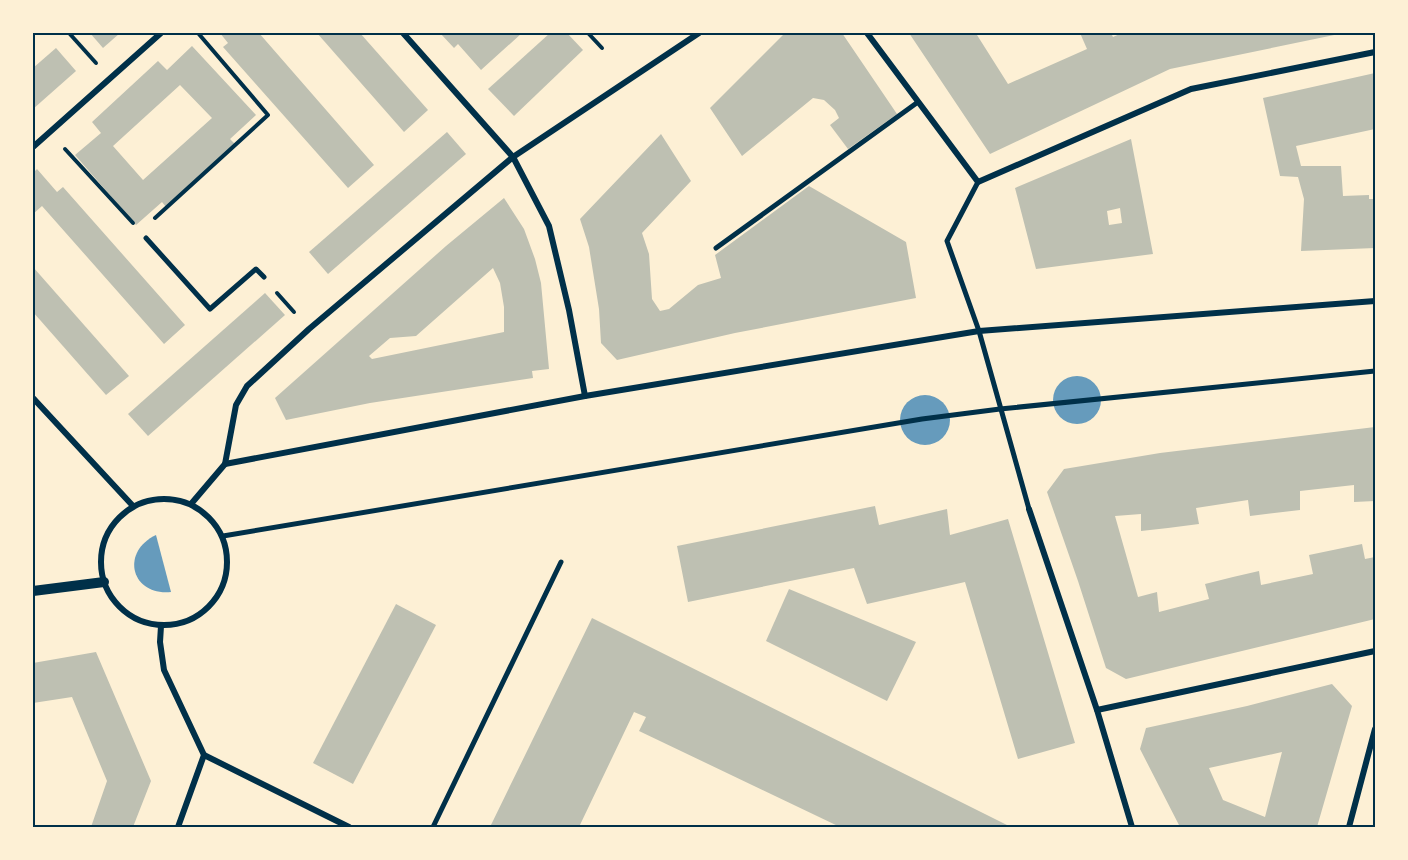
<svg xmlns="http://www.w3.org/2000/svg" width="1408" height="860" viewBox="0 0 1408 860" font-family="Poppins,sans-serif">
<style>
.water{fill:#669bbc}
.building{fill:#bec0b2;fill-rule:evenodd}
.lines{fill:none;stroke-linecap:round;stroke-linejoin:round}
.path{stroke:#003049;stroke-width:4}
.pedestrian{stroke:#003049;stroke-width:5}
.minor{stroke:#003049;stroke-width:6}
.tertiary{stroke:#003049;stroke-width:10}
.neatline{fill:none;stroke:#003049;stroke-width:2}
</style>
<rect width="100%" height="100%" fill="#fdf0d5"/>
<!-- water -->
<g class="water">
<circle cx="1077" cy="400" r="24"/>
<circle cx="925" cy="420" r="25"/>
<path d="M156,535L171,592C131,596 120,552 156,535Z"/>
</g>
<!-- building -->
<g class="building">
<path d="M90,33H120L103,48Z"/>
<path d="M220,33H259L374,165L348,188L223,47L228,43Z"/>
<path d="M317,33H360L428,110L404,132Z"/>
<path d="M440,33H522L481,70L458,44L454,48Z"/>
<path d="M550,33H567L583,50L514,116L488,89Z"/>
<path d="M785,33H842L897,114L848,149L830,125L839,118L835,110L824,100L813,98L742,156L710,108Z"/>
<path d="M909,33H980L977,35L1008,84L1087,49L1080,33H1111L1113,37L1122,33L1339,34L1170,69L990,154Z"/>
<path d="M192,46L256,115L230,139L235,144L166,207L162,202L136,225L75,155L101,133L92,122L158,61L167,70ZM180,85L212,118L143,180L113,146Z"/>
<path d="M56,48L76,71L33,109V68Z"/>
<path d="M1375,73V129L1296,146L1301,166H1341L1343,196L1369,195V199H1375V248L1301,251L1304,199L1298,177L1280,176L1263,98Z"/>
<path d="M447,132L466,154L328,274L309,252Z"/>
<path d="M661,134L691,181L642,233L649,254L652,299L660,311L669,309L698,285L721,278L715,255L809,186L906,242L916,298L735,333L617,360L601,343L599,309L589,247L580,219Z"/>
<path d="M1131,139L1153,254L1036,269L1015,188ZM1120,208L1122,223L1109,225L1107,211Z"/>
<path d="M37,169L57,192L63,187L185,325L164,344L42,206L33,214V173Z"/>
<path d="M504,198L524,229L535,259L541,283L549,369L532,371L533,378L370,403L286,420L275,398L446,246ZM493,268L500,283L504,307V332L372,359L369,356L390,338L416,336Z"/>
<path d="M33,267L129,376L106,395L33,312Z"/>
<path d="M265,293L285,315L148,436L128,414Z"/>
<path d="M1375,427V501L1354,502V485L1300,491V510L1250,516L1248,500L1196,508L1199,524L1168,528L1141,531V514L1115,516L1138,597L1157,592L1159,612L1209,599L1205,584L1233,577L1259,571L1261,585L1313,574L1309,555L1362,544L1365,559L1375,557V619L1126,679L1106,668L1078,581L1047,492L1064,469L1160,453Z"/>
<path d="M875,506L879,525L947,509L950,535L1008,519L1075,743L1018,759L965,582L867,604L854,568L688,602L677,546Z"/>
<path d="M789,589L916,642L887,701L766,641Z"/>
<path d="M396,604L436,625L353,784L313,763Z"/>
<path d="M592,618L1011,827H840L639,731L646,717L634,712L579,827H490Z"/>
<path d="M96,652L151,781L133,827H91L107,781L72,697L33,703V663Z"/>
<path d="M1332,684L1352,706L1317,827H1180L1140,749L1146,728L1247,706ZM1282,752L1265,817L1223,800L1209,768Z"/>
</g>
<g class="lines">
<!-- path -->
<g class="path">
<path d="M69,33L96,63"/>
<path d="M588,33L602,48"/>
<path d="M65,149L133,223"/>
<path d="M155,218L268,115L198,33"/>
<path d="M277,293L294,312"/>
</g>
<!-- pedestrian -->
<g class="pedestrian">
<path d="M978,182L947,241L979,331L1029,509"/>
<path d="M146,238L210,309L256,269L264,277"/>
<path d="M716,248L918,102"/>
<path d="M223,536L922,419L1000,409L1375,371"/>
<path d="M433,827L561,562"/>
</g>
<!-- minor -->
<g class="minor">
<path d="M403,33L513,157L549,226L569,310L585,396"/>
<path d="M867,33L978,182L1191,89L1375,52"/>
<path d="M33,147L161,33"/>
<path d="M33,398L133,506"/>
<path d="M225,464L585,396L979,331L1375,301"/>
<circle cx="164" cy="562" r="63"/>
<path d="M191,504L225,464L236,405L247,386L309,329L513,157L699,33"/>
<path d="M1029,509L1097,710L1132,827"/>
<path d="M161,626L160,642L164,670L204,755L178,827"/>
<path d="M1097,710L1375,651"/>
<path d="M204,755L349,827"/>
<path d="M1349,827L1375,729"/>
</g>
<!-- tertiary -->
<path class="tertiary" d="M33,591L104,582"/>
</g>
<!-- border -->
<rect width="1408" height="860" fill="none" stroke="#fdf0d5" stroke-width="69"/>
<rect x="34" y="34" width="1340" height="792" class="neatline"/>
</svg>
